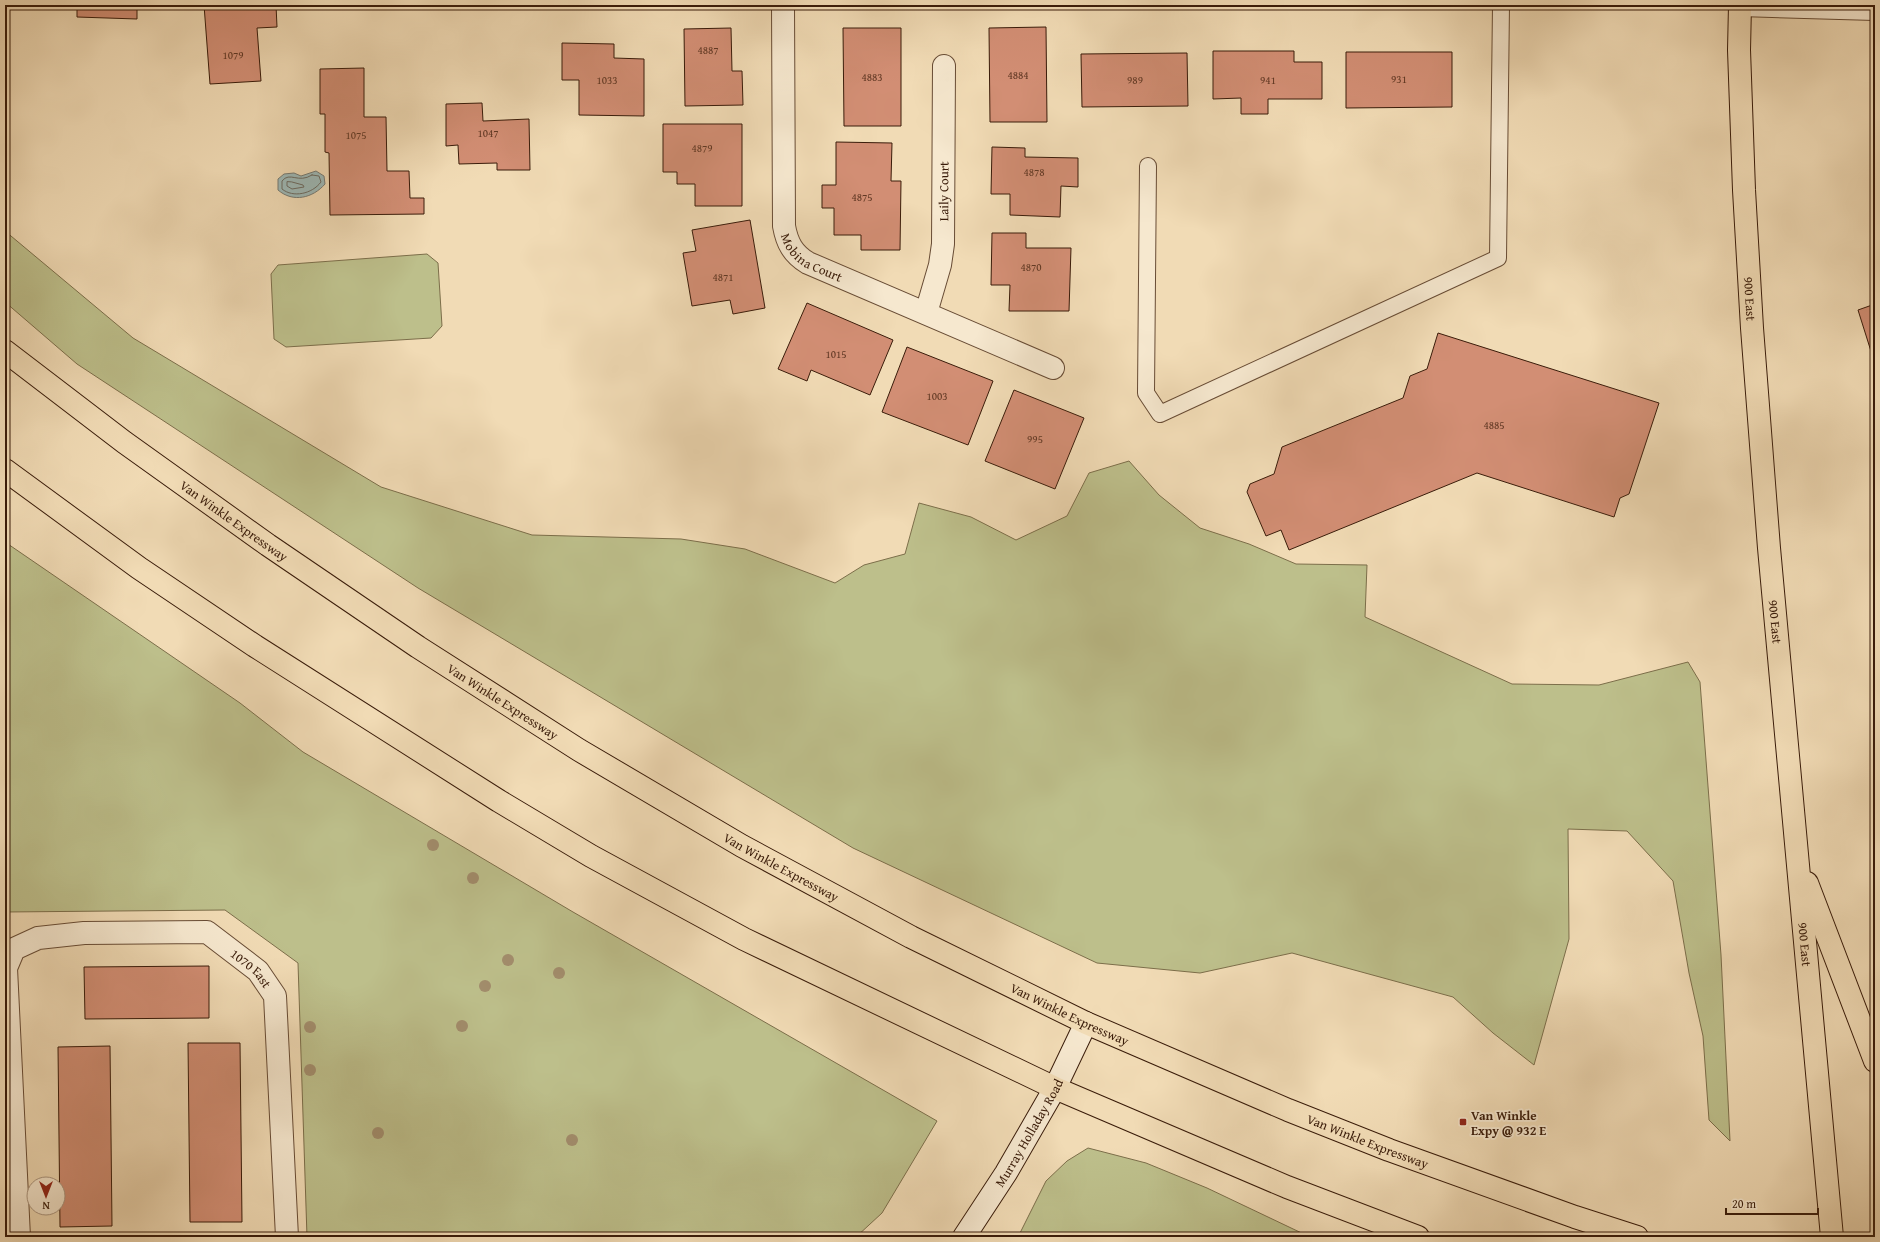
<svg xmlns="http://www.w3.org/2000/svg" width="1880" height="1242" viewBox="0 0 1880 1242" font-family="'Gentium Book Plus',serif">
<style>
.green{fill:#bdbf8b;stroke:#7c6e4a}
.water{fill:#9eb9b7;stroke:#767a72}
.lines{fill:none;stroke-linecap:round;stroke-linejoin:round}
.shore{stroke:#6c6a60;stroke-width:1}
.building{fill:#d28e74;stroke:#3a1c0a}
.lane-casing{stroke:#684c35;stroke-width:18}
.street-casing{stroke:#684c35;stroke-width:24}
.secondary-casing{stroke:#3a1c0a;stroke-width:24}
.primary-casing{stroke:#3a1c0a;stroke-width:24}
.lane{stroke:#f6e8cf;stroke-width:16}
.street{stroke:#f6e8cf;stroke-width:22}
.secondary{stroke:#f6e8cf;stroke-width:22}
.primary{stroke:#f1dbb5;stroke-width:22}
.tree{fill:#a28d6c}
.poi-dot{fill:#8f2418;stroke:#f6e8cf;stroke-width:1.5}
.labels{text-anchor:middle;stroke-width:3.5;stroke-linejoin:round;paint-order:stroke}
.number-label{font-size:11px;fill:#603824}
.street-label{font-size:13px;fill:#3a1c0a;stroke:#f6e8cf}
.poi-label{font-size:13px;font-weight:bold;fill:#3a1c0a;stroke:#f6e8cf;text-anchor:start}
</style>
<rect width="100%" height="100%" fill="#f1dbb5"/>
<filter id="stains"><feTurbulence type="fractalNoise" baseFrequency=".005" numOctaves="4"/><feColorMatrix values="0 0 0 0 .2 0 0 0 0 .09 0 0 0 0 .02 0 0 0 .5 -.17"/></filter>
<radialGradient id="worn" r=".72"><stop offset=".6" stop-color="#630" stop-opacity="0"/><stop offset="1" stop-color="#630" stop-opacity=".3"/></radialGradient>
<!-- green -->
<g class="green">
<path d="M5,231L133,338L381,487L532,535L681,539L745,549L835,583L864,565L905,554L919,503L971,517L1016,540L1067,516L1089,473L1129,461L1159,495L1200,528L1249,544L1296,564L1367,565L1365,617L1512,684L1599,685L1688,662L1700,682L1721,955L1730,1141L1709,1120L1703,1036L1689,973L1673,881L1627,831L1568,829L1569,939L1534,1065L1493,1033L1453,997L1292,953L1200,973L1097,963L853,848L418,588L77,364L5,302Z"/>
<path d="M427,254L438,263L442,326L431,338L286,347L274,339L271,274L278,265Z"/>
<path d="M5,542L240,703L303,752L573,912L937,1121L882,1213L856,1237H307L298,963L225,910L5,912Z"/>
<path d="M1088,1148L1146,1163L1207,1188L1310,1237H1018L1046,1181L1067,1161Z"/>
</g>
<!-- water -->
<path class="water" d="M316,171L324,176L325,184C313,198 293,203 278,190V179L284,174L294,173L301,176Z"/>
<g class="lines">
<!-- shore -->
<g class="shore">
<path d="M312,175L319,176L321,182C312,194 293,198 282,189V181C290,171 298,184 312,175Z"/>
<path d="M292,182L303,185L304,187L292,189L287,186V182Z"/>
</g>
</g>
<!-- building -->
<g class="building">
<path d="M77,5H137V19L77,17Z"/>
<path d="M204,5H276L277,27L257,28L261,81L210,84Z"/>
<path d="M1046,27L1047,122H990L989,28Z"/>
<path d="M731,28L732,71H742L743,105L685,106L684,29Z"/>
<path d="M843,28H901V126H844Z"/>
<path d="M562,43L614,44V58L644,59V116L579,115V80H562Z"/>
<path d="M1213,51H1294V62H1322V99H1268V114H1241V98L1213,99Z"/>
<path d="M1346,52H1452V107L1346,108Z"/>
<path d="M1187,53L1188,106L1082,107L1081,54Z"/>
<path d="M364,68V117H386L387,171H409L410,198H424V214L330,215L329,153L325,152V114H320V69Z"/>
<path d="M482,103L483,121L529,119L530,170H497V163L459,164L458,145L446,146V104Z"/>
<path d="M663,124H742V206H695V184H677V172H663Z"/>
<path d="M836,142L892,143L891,181H901L900,250H861V235H834V208H822V185H836Z"/>
<path d="M992,147L1025,148V157L1078,158V187L1061,186L1060,217L1010,215V194H991Z"/>
<path d="M750,220L765,308L733,314L730,300L692,306L683,253L696,251L692,230Z"/>
<path d="M992,233H1026V248H1071L1069,311H1009L1010,285H991Z"/>
<path d="M807,303L893,340L870,395L811,370L807,381L778,369Z"/>
<path d="M1875,304V364L1858,310Z"/>
<path d="M1438,333L1659,403L1629,494L1620,498L1614,517L1477,473L1289,550L1281,530L1266,536L1247,492L1250,484L1274,474L1282,447L1403,398L1410,376L1427,369Z"/>
<path d="M907,347L993,381L968,445L882,412Z"/>
<path d="M1014,390L1084,418L1055,489L985,461Z"/>
<path d="M209,966V1018L85,1019L84,967Z"/>
<path d="M188,1043H240L242,1222H190Z"/>
<path d="M110,1046L112,1226L60,1227L58,1047Z"/>
</g>
<g class="lines">
<defs>
<path id="lane" d="M1148,166L1146,393L1160,414L1498,258L1501,5"/>
<g id="street">
<path id="s1" d="M783,5L784,226C787,243 793,254 808,263L1053,368"/>
<path d="M1740,5L1875,9"/>
<path id="s2" d="M926,313L940,265L943,244L944,66"/>
<path id="s3" d="M19,1237L6,968L14,949L38,938L84,933L207,932L258,971L275,996L287,1237"/>
</g>
<g id="secondary">
<path id="s4" d="M964,1237L1006,1173L1055,1088L1086,1023"/>
</g>
<g id="primary">
<path id="s5" d="M1740,5L1739,50L1744,190L1752,328L1769,548L1832,1237"/>
<path id="s6" d="M5,351L124,442L268,545L418,647L579,750L742,846L911,937L1086,1023L1288,1110L1389,1150L1575,1217L1637,1237"/>
<path d="M5,470L139,568L255,646L499,801L591,856L744,939L1055,1088L1287,1187L1418,1237"/>
<path d="M1807,883L1875,1061"/>
</g>
</defs>
<!-- lane casing -->
<use href="#lane" class="lane-casing"/>
<!-- street casing -->
<use href="#street" class="street-casing"/>
<!-- secondary casing -->
<use href="#secondary" class="secondary-casing"/>
<!-- primary casing -->
<use href="#primary" class="primary-casing"/>
<!-- lane -->
<use href="#lane" class="lane"/>
<!-- street -->
<use href="#street" class="street"/>
<!-- secondary -->
<use href="#secondary" class="secondary"/>
<!-- primary -->
<use href="#primary" class="primary"/>
</g>
<!-- trees -->
<g class="tree">
<circle cx="433" cy="845" r="6"/>
<circle cx="473" cy="878" r="6"/>
<circle cx="508" cy="960" r="6"/>
<circle cx="559" cy="973" r="6"/>
<circle cx="485" cy="986" r="6"/>
<circle cx="462" cy="1026" r="6"/>
<circle cx="310" cy="1027" r="6"/>
<circle cx="310" cy="1070" r="6"/>
<circle cx="378" cy="1133" r="6"/>
<circle cx="572" cy="1140" r="6"/>
</g>
<!-- markers -->
<rect class="poi-dot" x="1459" y="1118" width="8" height="8" rx="2"/>
<g class="labels">
<!-- number labels -->
<g class="number-label">
<text x="708" y="54">4887</text>
<text x="233" y="59">1079</text>
<text x="1018" y="79">4884</text>
<text x="872" y="81">4883</text>
<text x="1399" y="83">931</text>
<text x="607" y="84">1033</text>
<text x="1135" y="84">989</text>
<text x="1268" y="84">941</text>
<text x="488" y="137">1047</text>
<text x="356" y="139">1075</text>
<text x="702" y="152">4879</text>
<text x="1034" y="176">4878</text>
<text x="862" y="201">4875</text>
<text x="1031" y="271">4870</text>
<text x="723" y="281">4871</text>
<text x="836" y="358">1015</text>
<text x="937" y="400">1003</text>
<text x="1494" y="429">4885</text>
<text x="1035" y="443">995</text>
</g>
<!-- street labels -->
<g class="street-label">
<text dy="5" stroke="none"><textPath href="#s2" startOffset="124">Laily Court</textPath></text>
<text dy="5" stroke="none"><textPath href="#s1" startOffset="266">Mobina Court</textPath></text>
<text dy="5" stroke="none"><textPath href="#s5" startOffset="294">900 East</textPath></text>
<text dy="5" stroke="none"><textPath href="#s6" startOffset="285">Van Winkle Expressway</textPath></text>
<text dy="5" stroke="none"><textPath href="#s5" startOffset="618">900 East</textPath></text>
<text dy="5" stroke="none"><textPath href="#s6" startOffset="609">Van Winkle Expressway</textPath></text>
<text dy="5" stroke="none"><textPath href="#s6" startOffset="933">Van Winkle Expressway</textPath></text>
<text dy="5" stroke="none"><textPath href="#s5" startOffset="942">900 East</textPath></text>
<text dy="5" stroke="none"><textPath href="#s3" startOffset="543">1070 East</textPath></text>
<text dy="5" stroke="none"><textPath href="#s6" startOffset="1257">Van Winkle Expressway</textPath></text>
<text dy="5" stroke="none"><textPath href="#s4" startOffset="123">Murray Holladay Road</textPath></text>
<text dy="5" stroke="none"><textPath href="#s6" startOffset="1581">Van Winkle Expressway</textPath></text>
</g>
<!-- poi labels -->
<g class="poi-label">
<text x="1471" y="1120">Van Winkle<tspan x="1471" dy="15">Expy @ 932 E</tspan></text>
</g>
</g>
<!-- margin -->
<rect width="1880" height="1242" fill="none" stroke="#f1dbb5" stroke-width="20"/>
<rect x="6" y="6" width="1868" height="1230" fill="none" stroke="#3a1c0a" stroke-width="2"/>
<rect x="10" y="10" width="1860" height="1222" fill="none" stroke="#3a1c0a"/>
<!-- north arrow -->
<g transform="translate(46 1196) rotate(180)"><circle r="19" fill="#f6e8cf" stroke="#ab9680"/>
<path d="M0-3L7 15L0 10L-7 15Z" fill="#8f2418"/>
<text y="-6" font-size="11" font-weight="bold" text-anchor="middle" fill="#3a1c0a">N</text>
</g>
<!-- scale -->
<path d="M1726 1208v6h92v-6" fill="none" stroke="#3a1c0a" stroke-width="2"/>
<text x="1732" y="1208" font-size="12" fill="#3a1c0a" stroke="#f6e8cf" stroke-width="3" paint-order="stroke">20 m</text>
<rect width="100%" height="100%" filter="url(#stains)"/>
<rect width="100%" height="100%" fill="url(#worn)"/>
</svg>
